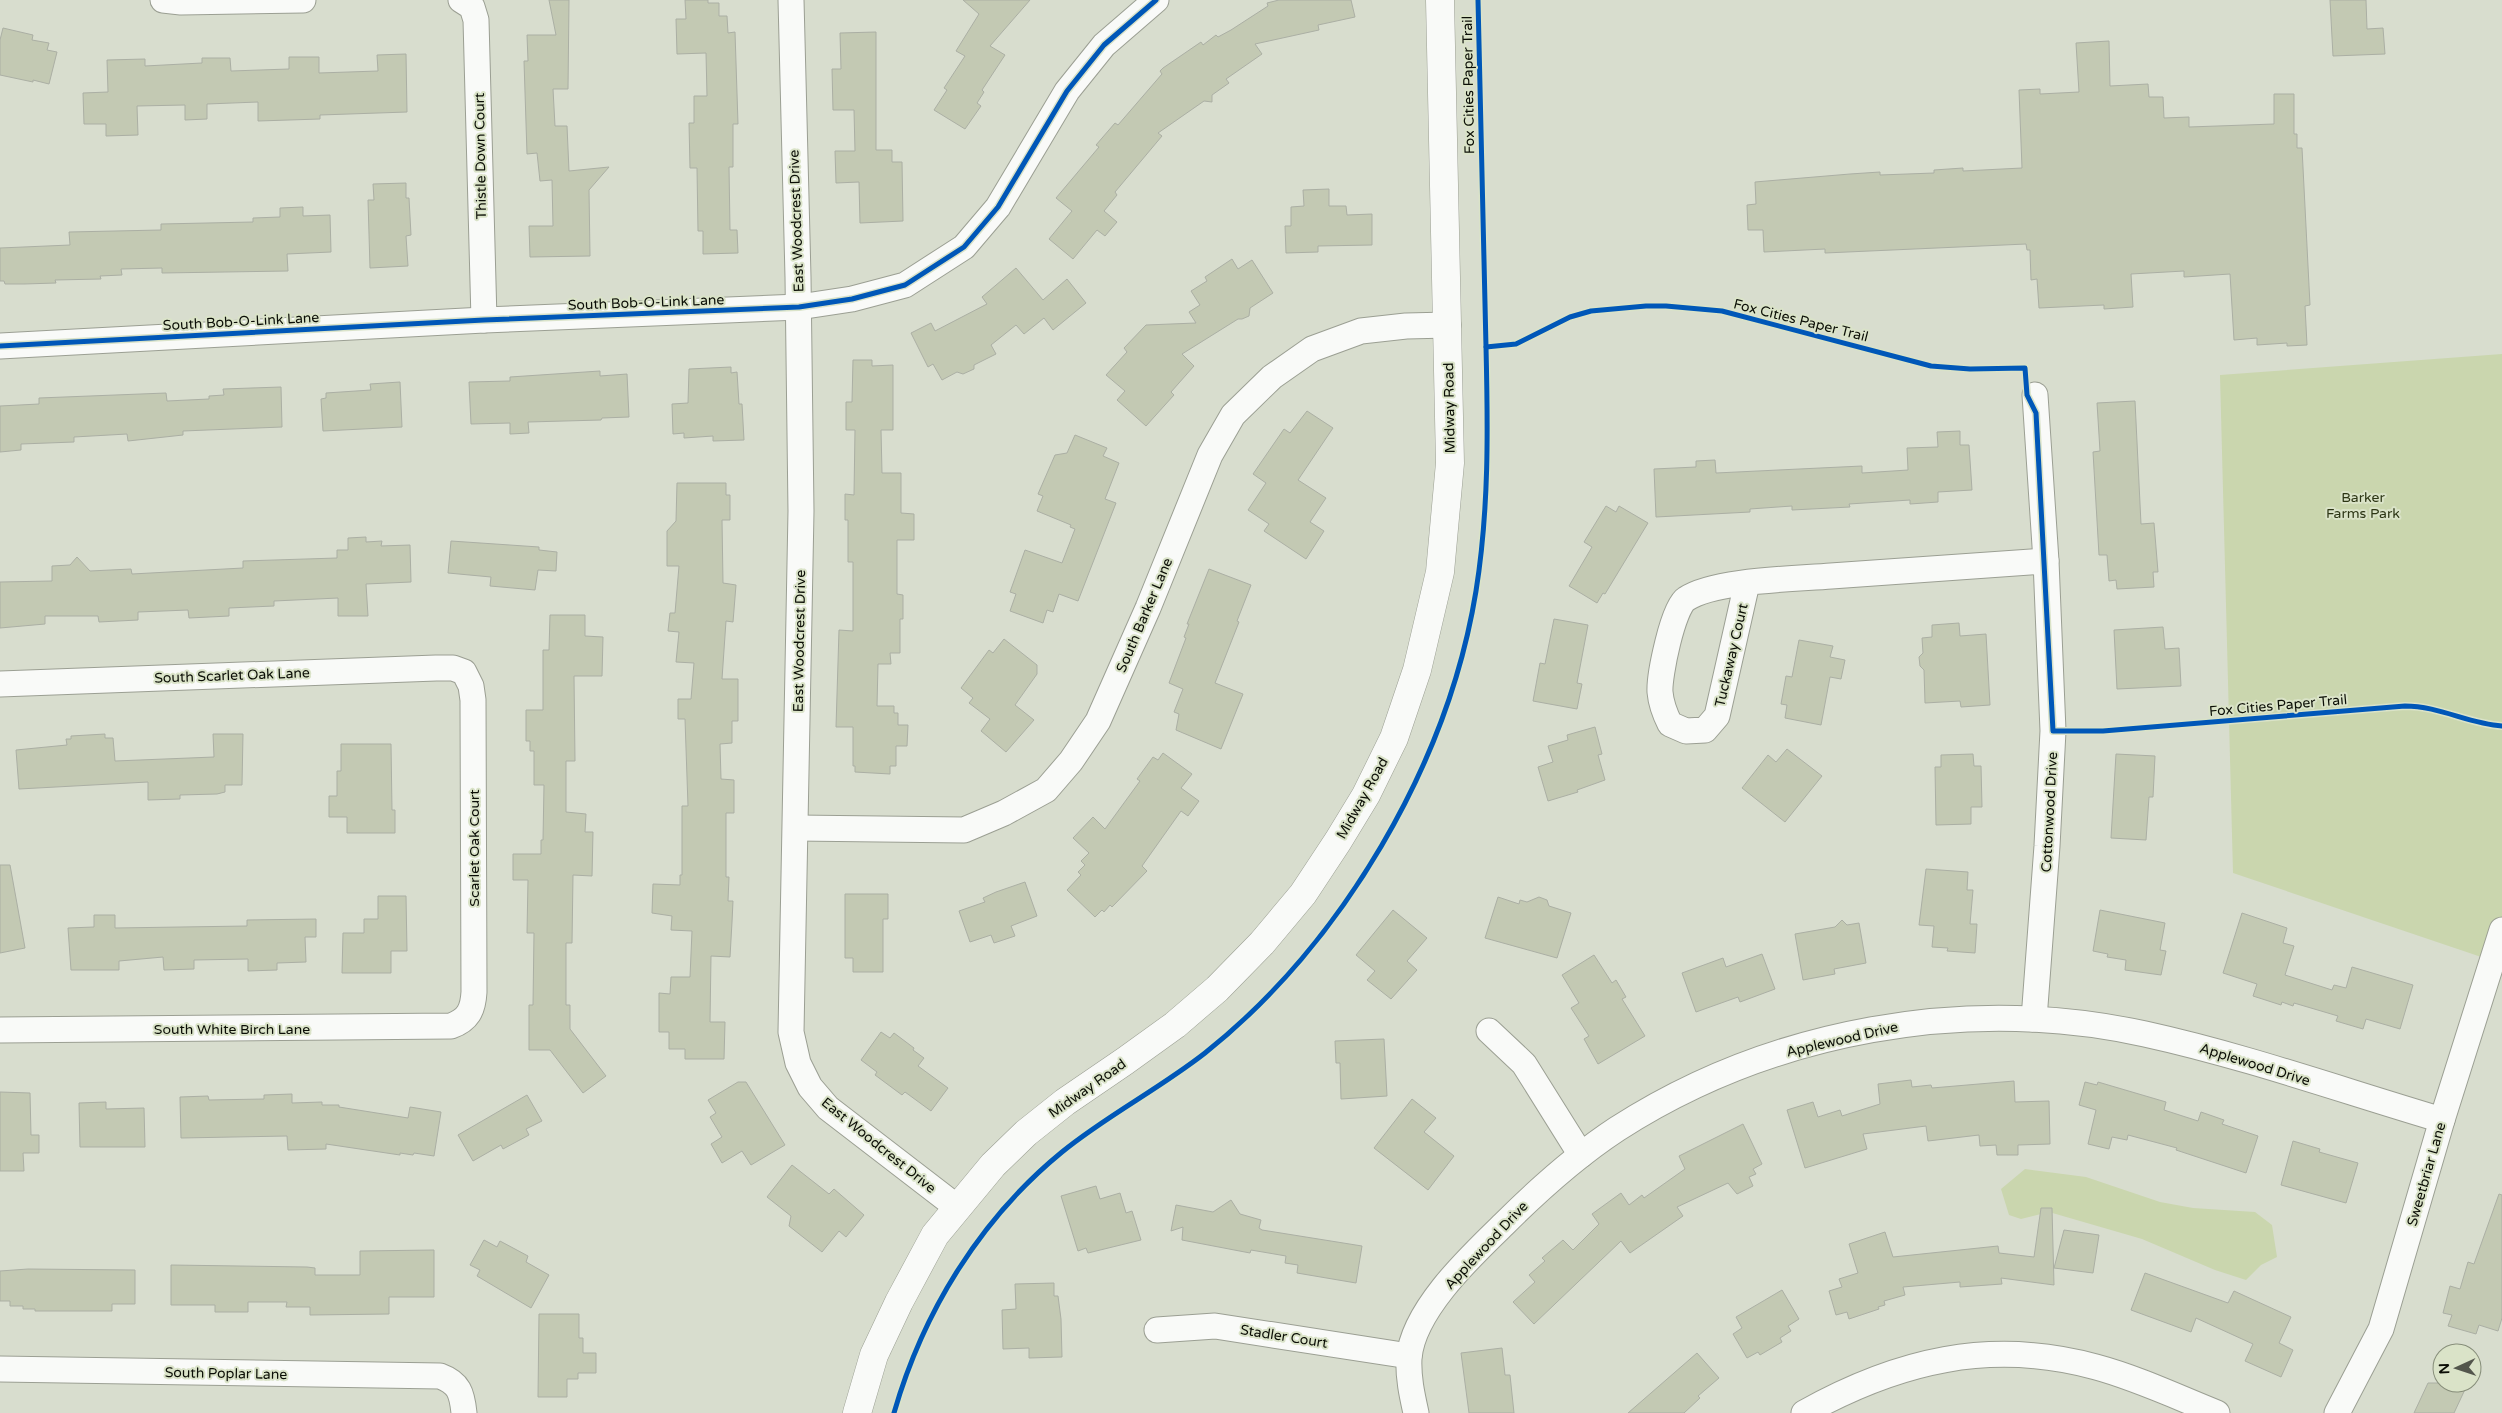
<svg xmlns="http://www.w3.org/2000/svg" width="2502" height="1413" viewBox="0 0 2502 1413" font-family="'Varela Round',sans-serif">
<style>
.green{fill:#cad6ae}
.building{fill:#c3c9b3;stroke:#abafa4}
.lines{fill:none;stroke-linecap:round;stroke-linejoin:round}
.minor-casing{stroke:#9b9f93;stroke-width:27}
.secondary-casing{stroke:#9b9f93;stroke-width:29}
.minor{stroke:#f9faf8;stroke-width:25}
.secondary{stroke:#f9faf8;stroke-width:28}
.cycleway-casing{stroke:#dae3c8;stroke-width:8}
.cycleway{stroke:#0057b8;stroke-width:5}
.labels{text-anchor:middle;stroke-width:4;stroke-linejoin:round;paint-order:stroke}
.street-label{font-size:14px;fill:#0b0e06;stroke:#dae3c8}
.park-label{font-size:14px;fill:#2d3615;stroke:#dae3c8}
</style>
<rect width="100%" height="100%" fill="#d8ddce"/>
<!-- green -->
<g class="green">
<path d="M2502,354V964L2233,873L2220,375Z"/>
<path d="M2025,1169L2086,1177L2160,1202L2193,1208L2255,1212L2272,1225L2277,1257L2261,1265L2246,1280L2215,1270L2142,1239L2049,1212L2021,1219L2009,1215L2001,1189Z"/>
</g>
<!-- building -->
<g class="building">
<path d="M549,0H569L568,89H553L555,126H567L569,171L609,167L589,190L590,256L530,257L529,226H553L552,180L540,181L537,153L527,154L524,61H528L527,35H556Z"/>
<path d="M685,0H708V3H719V16H727L728,33L735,32L738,124H733V167H729L730,230H737L738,253L703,254V231H698L697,168H690L689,123H694V96H707L706,53L677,54L676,19H686Z"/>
<path d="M963,0H1030L990,46L1005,55L982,90L984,92L977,103L981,106L965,129L934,110L947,90L944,88L965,56L956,51L979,14Z"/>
<path d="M1279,0H1351L1355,17L1318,25L1319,30L1255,44L1262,54L1226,79L1229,83L1212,95V102L1204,101L1158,133L1162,136L1115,192L1117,195L1104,211L1117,222L1105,236L1097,230L1073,259L1049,239L1072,211L1056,198L1099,147L1096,145L1115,123L1118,125L1162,74L1160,71L1163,68L1201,42L1203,45L1216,35L1218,37L1231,30L1268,6L1267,3Z"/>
<path d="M2330,0H2366L2367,29L2383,28L2385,54L2333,56Z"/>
<path d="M3,28L33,35L32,40L49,43L47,50L57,52L49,84L33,80V82L0,75V40Z"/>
<path d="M876,32V150H892V162H902L903,221L860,223L859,182L836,183L835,151H855L854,110H833L832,69H841L840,33Z"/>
<path d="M2109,41L2110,86L2148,84L2149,97H2163L2164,118L2189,117V127L2274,124V94H2294V134H2297V148H2302L2310,305L2305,306L2307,345L2287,346V343L2257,345V338L2234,340L2230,274L2184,277V271L2131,274L2133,307L2104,309V305L2039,308L2037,279L2031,280L2030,250H2027L2026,244L1825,253V249L1764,252L1763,230H1748L1747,205L1756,204L1755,182L1850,174L1880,172V175L1934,173V170L1963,168V171L2022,168L2019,90L2040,89V94L2079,92L2076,43Z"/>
<path d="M406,54L407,112L320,115V119L258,121V102L207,104V119L185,120V105L137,106L138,135L106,136V124H84L83,93L108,92L107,60L145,59V66L202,63V58H230L231,71L289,69V57H319V73L378,71L377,55Z"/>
<path d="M406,183V198H409L411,235L406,236L408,266L370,268L368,200H374L373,184Z"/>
<path d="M1329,189V206H1346L1347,215L1372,214V245L1318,246V252L1286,253L1285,226H1291V207L1304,206L1303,190Z"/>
<path d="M303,207V216L330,215L331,252L287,254L288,271L162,273V268L121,269L122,275L100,276L101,279L55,280L56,283L24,284H5L4,281H0V248L70,245L69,232L161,230V224L253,222V218L280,217V208Z"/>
<path d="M1232,259L1238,269L1252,260L1273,293L1250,308L1249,316L1242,319H1238L1182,354L1194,366L1171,392L1174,395L1146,426L1117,400L1125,391L1106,375L1127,352L1124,348L1146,325L1196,323L1189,312L1200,305L1191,291L1207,281L1205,277Z"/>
<path d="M1016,268L1043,300L1067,279L1086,303L1053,330L1044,318L1024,334L1016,325L991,345L996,354L974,365V369L963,374L957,372L942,380L933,364L928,367L911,333L931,323L935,331L987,304L982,297Z"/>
<path d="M853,360H872V366L893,365V430H881L882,473H901V513L914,514V540H897V594L903,595V619H900V653H890L891,664H878L877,706H894V713H898V725H908L907,746H896V766H890V774L855,772V766H853V727H836L839,630L853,631V562H848V520H845V494L854,495L855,430H846V402H852Z"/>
<path d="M731,367V373L737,372L739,404H742L744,440L713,441V436L684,438V433L673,434L672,404L688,403L689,369Z"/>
<path d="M600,371V376L627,374L629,417L602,418L601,420L528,422L529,433L510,434V423L471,424L469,382L510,381V377Z"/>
<path d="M400,382L402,427L323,431L321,399L326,398V393L371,390L370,384Z"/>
<path d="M281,387L282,427L183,431V435L128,441L127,434L74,437V442L21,444V450L0,452V406L39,404V398L166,393L167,401L209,399V396L224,395L223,389Z"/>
<path d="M2135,401L2141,524L2154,523L2158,572H2153L2154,587L2117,589L2116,580L2109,581L2107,555H2099L2093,452L2100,451L2097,403Z"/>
<path d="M1307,411L1333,428L1298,480L1326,498L1310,522L1324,531L1306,559L1264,531L1269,524L1248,510L1266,483L1253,474L1284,429L1290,433Z"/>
<path d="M1960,431V445H1969L1972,490L1938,492V502L1910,504V500L1849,504L1850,507L1792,510V506L1750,509V512L1656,517L1654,469L1696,467V461L1715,460L1716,473L1862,466V473L1908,470L1907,448L1938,447L1937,432Z"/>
<path d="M1075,435L1107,448L1103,456L1119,463L1105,499L1116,503L1078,601L1059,594L1053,612L1047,610L1043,623L1010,611L1016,594L1010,592L1025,550L1062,563L1075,529L1070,527L1071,525L1037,511L1043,496L1038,494L1055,455L1067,453Z"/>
<path d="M677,483H726V495H730V520H722L723,583L736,585L733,622L726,621L722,679H738V721H732V743L720,744L721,779L734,780V813H726V877H729L728,901H733L732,922L730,957L711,956L710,1022H725L724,1059H685V1049H669V1032H659V993L670,994L671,977H690L692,931L671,930L672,916L652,913L653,884L680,885V875H682V806H688L685,719H678V699H691L694,663L676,662L679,632L668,631L670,613H675L679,566H667V531L676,521Z"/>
<path d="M1606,506L1616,512L1619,506L1648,523L1605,594L1603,593L1597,603L1569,586L1592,547L1584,542Z"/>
<path d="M366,537V542L382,541L381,546L410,545L411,582L366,584L368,616H338V598L274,601V606L229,608V616L189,618L188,610L138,612V620L99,622L98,616H45V624L0,628V582L52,581V566L70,565L77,557L90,571L131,569L132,574L243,568V561L337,558V550H348V538Z"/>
<path d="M451,541L539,547V550L557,552L556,571L538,570L535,590L490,586L491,577L448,573Z"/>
<path d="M1209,569L1251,585L1237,621L1239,622L1215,683L1243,694L1221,749L1176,730L1179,714L1174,712L1183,689L1169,683L1186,638L1184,637L1189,624H1187Z"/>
<path d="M550,615H585V636L603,637L602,676H574L575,761H566V812L586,814L585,832H593L592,876L573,875L572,943H566V1005H570V1029L606,1076L583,1093L550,1050H529V1005H533L534,933H527L528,880H513V854H541V840H543L544,785H534V751H530V741H526V710H543V650H549Z"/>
<path d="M1554,619L1588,625L1577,683L1582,684L1577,709L1533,701L1540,663L1545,664Z"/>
<path d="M1959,623L1960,636L1986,634L1990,705L1961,707L1960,701L1925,703L1924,670L1920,666L1919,657L1923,653L1922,638L1932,637V625Z"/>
<path d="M2163,627L2165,649L2179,648L2181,686L2117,689L2114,630Z"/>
<path d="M1004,639L1037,665V674L1015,705L1034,720L1006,752L981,731L990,719L969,703L973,698L961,688L989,650L993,653Z"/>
<path d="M1799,640L1833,646L1830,657L1845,660L1841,679L1830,677L1821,725L1785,718L1787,705L1781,704L1786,676L1792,677Z"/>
<path d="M1595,727L1602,754L1598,755L1605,780L1577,790L1578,792L1548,801L1538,767L1553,762L1548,746L1568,740L1567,735Z"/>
<path d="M105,734V738H113L115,761L214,757L213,734H243L242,785H225V792L217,794L180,795V799L148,800V782L19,789L16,750L67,745L66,739H71V736Z"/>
<path d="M341,744H391L392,810H395V833H347V817H329V796H337V771H341Z"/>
<path d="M1787,749L1822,776L1785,822L1742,788L1768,755L1776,762Z"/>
<path d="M1163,753L1192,774L1181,788L1199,801L1188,816L1181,811L1142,866L1147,871L1112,907L1110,905L1104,912L1102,910L1095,917L1067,890L1081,875L1078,872L1085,865L1081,861L1089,853L1073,838L1093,817L1105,829L1140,781L1137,779L1153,757L1158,760Z"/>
<path d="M1973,754L1974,766H1981L1982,807H1971V824L1936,825L1935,767H1941V755Z"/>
<path d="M2116,754L2155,756L2153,797H2149L2146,840L2111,838Z"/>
<path d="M0,865H10L25,948L0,953Z"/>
<path d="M1926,869L1968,872L1967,890H1973L1970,924H1977L1975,953L1947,951L1948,948L1932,947L1934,926L1919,925Z"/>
<path d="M1025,882L1037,916L1011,926L1015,936L994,943L991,935L970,942L959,911L985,902L983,898L996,892Z"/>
<path d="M845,894H888V919H883V972H853V958H845Z"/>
<path d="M378,896H406L407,951H391V973H342L343,933H364V919H378Z"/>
<path d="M1498,897L1519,904L1520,900L1527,902L1539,897L1547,900L1549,906L1571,913L1557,958L1485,938Z"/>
<path d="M1393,910L1427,938L1407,961L1417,970L1391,999L1367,980L1375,971L1356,955Z"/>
<path d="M2100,910L2165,923L2160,950L2166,951L2161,975L2125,970L2126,960L2107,957L2108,954L2093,951Z"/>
<path d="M2242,913L2287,928L2283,943L2294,946L2285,975L2332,990L2334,985L2346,988L2352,967L2413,985L2400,1029L2366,1019L2363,1029L2336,1021L2338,1016L2294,1003L2293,1006L2282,1002L2281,1005L2253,996L2257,984L2223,973Z"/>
<path d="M94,915H115V928L247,926V920L316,919V937H305L306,962L277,963V970L248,971V959L194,960V969L164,970L163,957L119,961V970H71L68,928L94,927Z"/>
<path d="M1842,920L1847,925L1859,923L1866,963L1834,969L1835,974L1803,980L1795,934L1835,927Z"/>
<path d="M1762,954L1775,989L1740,1002L1738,997L1696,1012L1682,973L1723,958L1726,967Z"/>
<path d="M1594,955L1612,983L1616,980L1626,997L1622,999L1645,1036L1598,1064L1584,1039L1589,1036L1571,1008L1579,1003L1562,975Z"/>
<path d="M881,1032L890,1038L894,1033L914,1048L913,1050L924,1058L918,1066L948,1088L931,1111L905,1092L902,1095L875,1075L877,1072L861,1060Z"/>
<path d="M1384,1039L1387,1096L1341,1099L1340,1063H1336L1335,1041Z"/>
<path d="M1911,1080L1912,1087L1931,1085L1932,1088L2014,1081L2015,1102L2049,1101L2050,1144L2018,1145V1155H1997L1996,1145L1980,1146L1979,1135L1928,1141L1926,1126L1863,1134L1867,1149L1805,1168L1787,1110L1813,1102L1818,1117L1840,1110L1842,1116L1880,1104L1878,1084Z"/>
<path d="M738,1082H746L785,1145L751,1165L742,1151L722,1163L711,1144L722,1137L710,1117L716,1113L708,1100Z"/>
<path d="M2085,1082L2097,1085L2098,1082L2166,1102L2164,1110L2198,1121L2201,1112L2224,1120L2222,1124L2258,1136L2246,1173L2176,1150L2177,1148L2128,1135L2127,1140L2112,1137L2109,1149L2088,1144L2096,1110L2079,1105Z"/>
<path d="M0,1092L30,1093L31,1135H39V1153H23L24,1171H0Z"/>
<path d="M292,1094V1103L322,1102V1105H339V1107L408,1118L410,1107L441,1112L434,1156L414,1153L413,1155L400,1153V1155L326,1144V1149L288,1150L287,1136L181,1138L180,1097L208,1096L209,1100L264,1099V1095Z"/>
<path d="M527,1095L542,1121L526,1129L529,1135L503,1149L501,1145L473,1161L458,1135Z"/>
<path d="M1412,1099L1436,1118L1424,1132L1454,1156L1428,1190L1374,1148Z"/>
<path d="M106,1102V1109L144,1108L145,1147H80L79,1103Z"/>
<path d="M1743,1124L1762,1164L1753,1169L1756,1174L1749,1177L1753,1186L1737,1194L1728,1183L1677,1207L1683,1216L1630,1253L1621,1241L1534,1324L1513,1302L1535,1282L1529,1275L1545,1261L1542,1258L1563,1240L1573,1250L1599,1224L1592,1214L1621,1193L1629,1205L1642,1195L1644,1198L1685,1169L1679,1156Z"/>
<path d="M2293,1141L2320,1149L2319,1152L2358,1163L2346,1203L2281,1185Z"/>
<path d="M792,1165L829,1194L834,1189L864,1215L846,1237L839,1231L822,1252L789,1226L791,1216L767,1197Z"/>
<path d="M1096,1186L1100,1199L1120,1193L1126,1213L1132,1211L1141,1240L1088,1253L1086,1248L1078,1251L1061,1196Z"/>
<path d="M2499,1194L2502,1195V1318L2498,1331L2479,1325L2476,1334L2448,1326L2452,1315L2443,1313L2450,1286L2460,1289L2468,1262L2474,1264Z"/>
<path d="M1231,1200L1240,1214L1261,1220L1259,1228L1262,1230L1362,1246L1356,1283L1297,1273L1298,1265L1285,1263L1286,1256L1251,1250L1250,1253L1182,1240L1183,1227L1171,1231L1176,1205L1213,1212Z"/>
<path d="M2041,1208H2052L2054,1285L2001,1278L2002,1284L1960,1287V1282L1903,1287L1905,1295L1884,1301L1885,1305L1878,1307L1879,1309L1849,1319L1847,1312L1836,1315L1829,1291L1842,1287L1839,1279L1858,1273L1849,1244L1885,1232L1893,1257L1998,1246L1999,1253L2034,1257Z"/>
<path d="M2064,1230L2099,1235L2093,1273L2054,1268Z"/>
<path d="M484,1240L497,1247L500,1241L528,1256L526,1262L549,1275L531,1308L477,1276L480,1270L470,1265Z"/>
<path d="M434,1250V1297H389V1314L310,1315V1307H286L287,1302H248V1312H215V1305H171V1265L307,1267L315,1268V1275H360V1251Z"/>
<path d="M28,1269L135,1270V1304H112V1311H35V1309H23V1306H10V1301H0V1271Z"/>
<path d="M2145,1273L2228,1303L2234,1291L2291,1317L2279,1343L2293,1350L2281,1377L2245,1361L2253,1344L2196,1318L2191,1332L2131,1310Z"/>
<path d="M1054,1283V1296H1058L1061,1319L1062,1357L1029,1358V1348L1003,1349L1002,1310L1016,1309L1015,1284Z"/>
<path d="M1782,1290L1799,1319L1788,1326L1791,1331L1780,1338L1782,1342L1760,1355L1758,1352L1747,1358L1733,1334L1742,1328L1736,1317Z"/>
<path d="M539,1314H579V1338H583V1353H596V1373H578V1379H567V1397H538Z"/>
<path d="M1502,1348L1505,1375H1510L1514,1413H1469L1461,1353Z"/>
<path d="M1697,1353L1719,1378L1698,1396L1700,1398L1684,1413H1628Z"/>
<path d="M2428,1383H2468L2454,1413H2414Z"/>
</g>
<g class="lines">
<defs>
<g id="minor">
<path d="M163,0L181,2L303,0"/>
<path d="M461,0L472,7L476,20L484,320"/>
<path d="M791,0L798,277L801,511L791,1032L798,1063L810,1087L828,1108L958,1208"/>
<path d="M0,346L484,320L799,307L852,299L905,285L964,247L998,207L1067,91L1104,45L1156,0"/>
<path d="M1747,583L1717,716L1705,730L1686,731L1670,724C1665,714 1661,704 1660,692C1659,676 1673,607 1686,599C1714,580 1795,579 1831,576C1902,571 1974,566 2046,561"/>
<path d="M0,684L436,668H453L464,672L471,686L473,700L474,992C473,1010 468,1020 451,1026L0,1030"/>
<path d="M796,828L964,830L1004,813L1046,790L1071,761L1098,721L1148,608L1210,455L1233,415L1272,377L1312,349L1361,331L1406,326L1448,325"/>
<path d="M2034,1019L2047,846L2053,731L2046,561L2035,395"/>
<path d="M1489,1031L1524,1064L1581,1155"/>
<path d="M1157,1330L1215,1326L1409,1356"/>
<path d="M0,1369L440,1376C459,1383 462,1393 464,1413"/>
<path d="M1416,1413C1412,1395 1408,1377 1409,1358C1413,1310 1471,1256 1504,1224C1538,1190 1576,1156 1617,1129C1771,1030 1966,995 2145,1034C2245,1056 2344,1091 2442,1120"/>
<path d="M1804,1413C1897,1361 1990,1338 2096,1367C2137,1378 2177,1397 2217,1413"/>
<path d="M2337,1413L2381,1329L2442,1120L2502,930"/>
</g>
<path id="secondary" d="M857,1413L874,1355L899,1302L935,1235L993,1165L1026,1133L1065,1102L1125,1061L1175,1025L1217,989L1262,943L1303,894L1338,841L1366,795L1394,738L1417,670L1440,572L1450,463L1440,0"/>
</defs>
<!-- minor casing -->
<use href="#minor" class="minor-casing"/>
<!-- secondary casing -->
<use href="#secondary" class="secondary-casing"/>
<!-- minor -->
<use href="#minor" class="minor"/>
<!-- secondary -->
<use href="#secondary" class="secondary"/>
<defs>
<g id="cycleway">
<path d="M1478,0L1486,347L1516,344L1570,317L1591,311L1646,306H1666L1722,311L1931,366L1970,369L2025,368L2027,395L2036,413L2053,731H2103L2405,706C2439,706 2469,724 2502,726"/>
<path d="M0,346L484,320L799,307L852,299L905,285L964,247L998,207L1067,91L1104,45L1156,0"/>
<path d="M894,1413C923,1312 980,1219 1062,1152C1106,1116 1159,1089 1205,1053C1342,944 1448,764 1476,591C1489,510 1488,429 1486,347"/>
</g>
</defs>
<!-- cycleway casing -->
<use href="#cycleway" class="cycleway-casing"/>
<!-- cycleway -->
<use href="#cycleway" class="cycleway"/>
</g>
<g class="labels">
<!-- street labels -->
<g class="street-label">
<text transform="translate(1468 85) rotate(-91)" y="5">Fox Cities Paper Trail</text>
<text transform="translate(480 156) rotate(-91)" y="5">Thistle Down Court</text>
<text transform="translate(796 221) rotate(-92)" y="5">East Woodcrest Drive</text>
<text transform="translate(646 302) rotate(-2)" y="5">South Bob-O-Link Lane</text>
<text transform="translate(1801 320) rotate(14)" y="5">Fox Cities Paper Trail</text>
<text transform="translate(241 321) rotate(-3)" y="5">South Bob-O-Link Lane</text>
<text transform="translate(1449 408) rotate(-91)" y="5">Midway Road</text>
<text transform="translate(1144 615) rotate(-67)" y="5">South Barker Lane</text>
<text transform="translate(799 641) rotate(-89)" y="5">East Woodcrest Drive</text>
<text transform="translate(1731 655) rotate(-77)" y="5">Tuckaway Court</text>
<text transform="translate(232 675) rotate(-2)" y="5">South Scarlet Oak Lane</text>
<text transform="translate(2278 705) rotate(-5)" y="5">Fox Cities Paper Trail</text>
<text transform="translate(1362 798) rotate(-61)" y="5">Midway Road</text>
<text transform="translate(2049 812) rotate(-87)" y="5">Cottonwood Drive</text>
<text transform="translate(474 848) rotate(-90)" y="5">Scarlet Oak Court</text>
<text x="232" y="1034">South White Birch Lane</text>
<text transform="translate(1842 1039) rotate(-13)" y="5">Applewood Drive</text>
<text transform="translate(2255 1064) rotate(17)" y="5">Applewood Drive</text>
<text transform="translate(1087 1088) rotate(-35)" y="5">Midway Road</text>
<text transform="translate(879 1145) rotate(39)" y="5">East Woodcrest Drive</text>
<text transform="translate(2426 1174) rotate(-74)" y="5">Sweetbriar Lane</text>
<text transform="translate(1486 1245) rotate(-47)" y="5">Applewood Drive</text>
<text transform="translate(1284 1336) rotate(9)" y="5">Stadler Court</text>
<text transform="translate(226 1373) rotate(1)" y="5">South Poplar Lane</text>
</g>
<!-- park labels -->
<g class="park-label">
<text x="2363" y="502">Barker<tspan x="2363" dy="16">Farms Park</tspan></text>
</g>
</g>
<!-- north arrow -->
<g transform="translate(2457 1368) rotate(267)"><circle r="24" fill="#dae3c8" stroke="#878e7a"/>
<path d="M0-4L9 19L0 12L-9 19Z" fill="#53564c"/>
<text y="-8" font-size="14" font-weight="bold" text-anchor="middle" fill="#0b0e06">N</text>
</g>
</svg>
